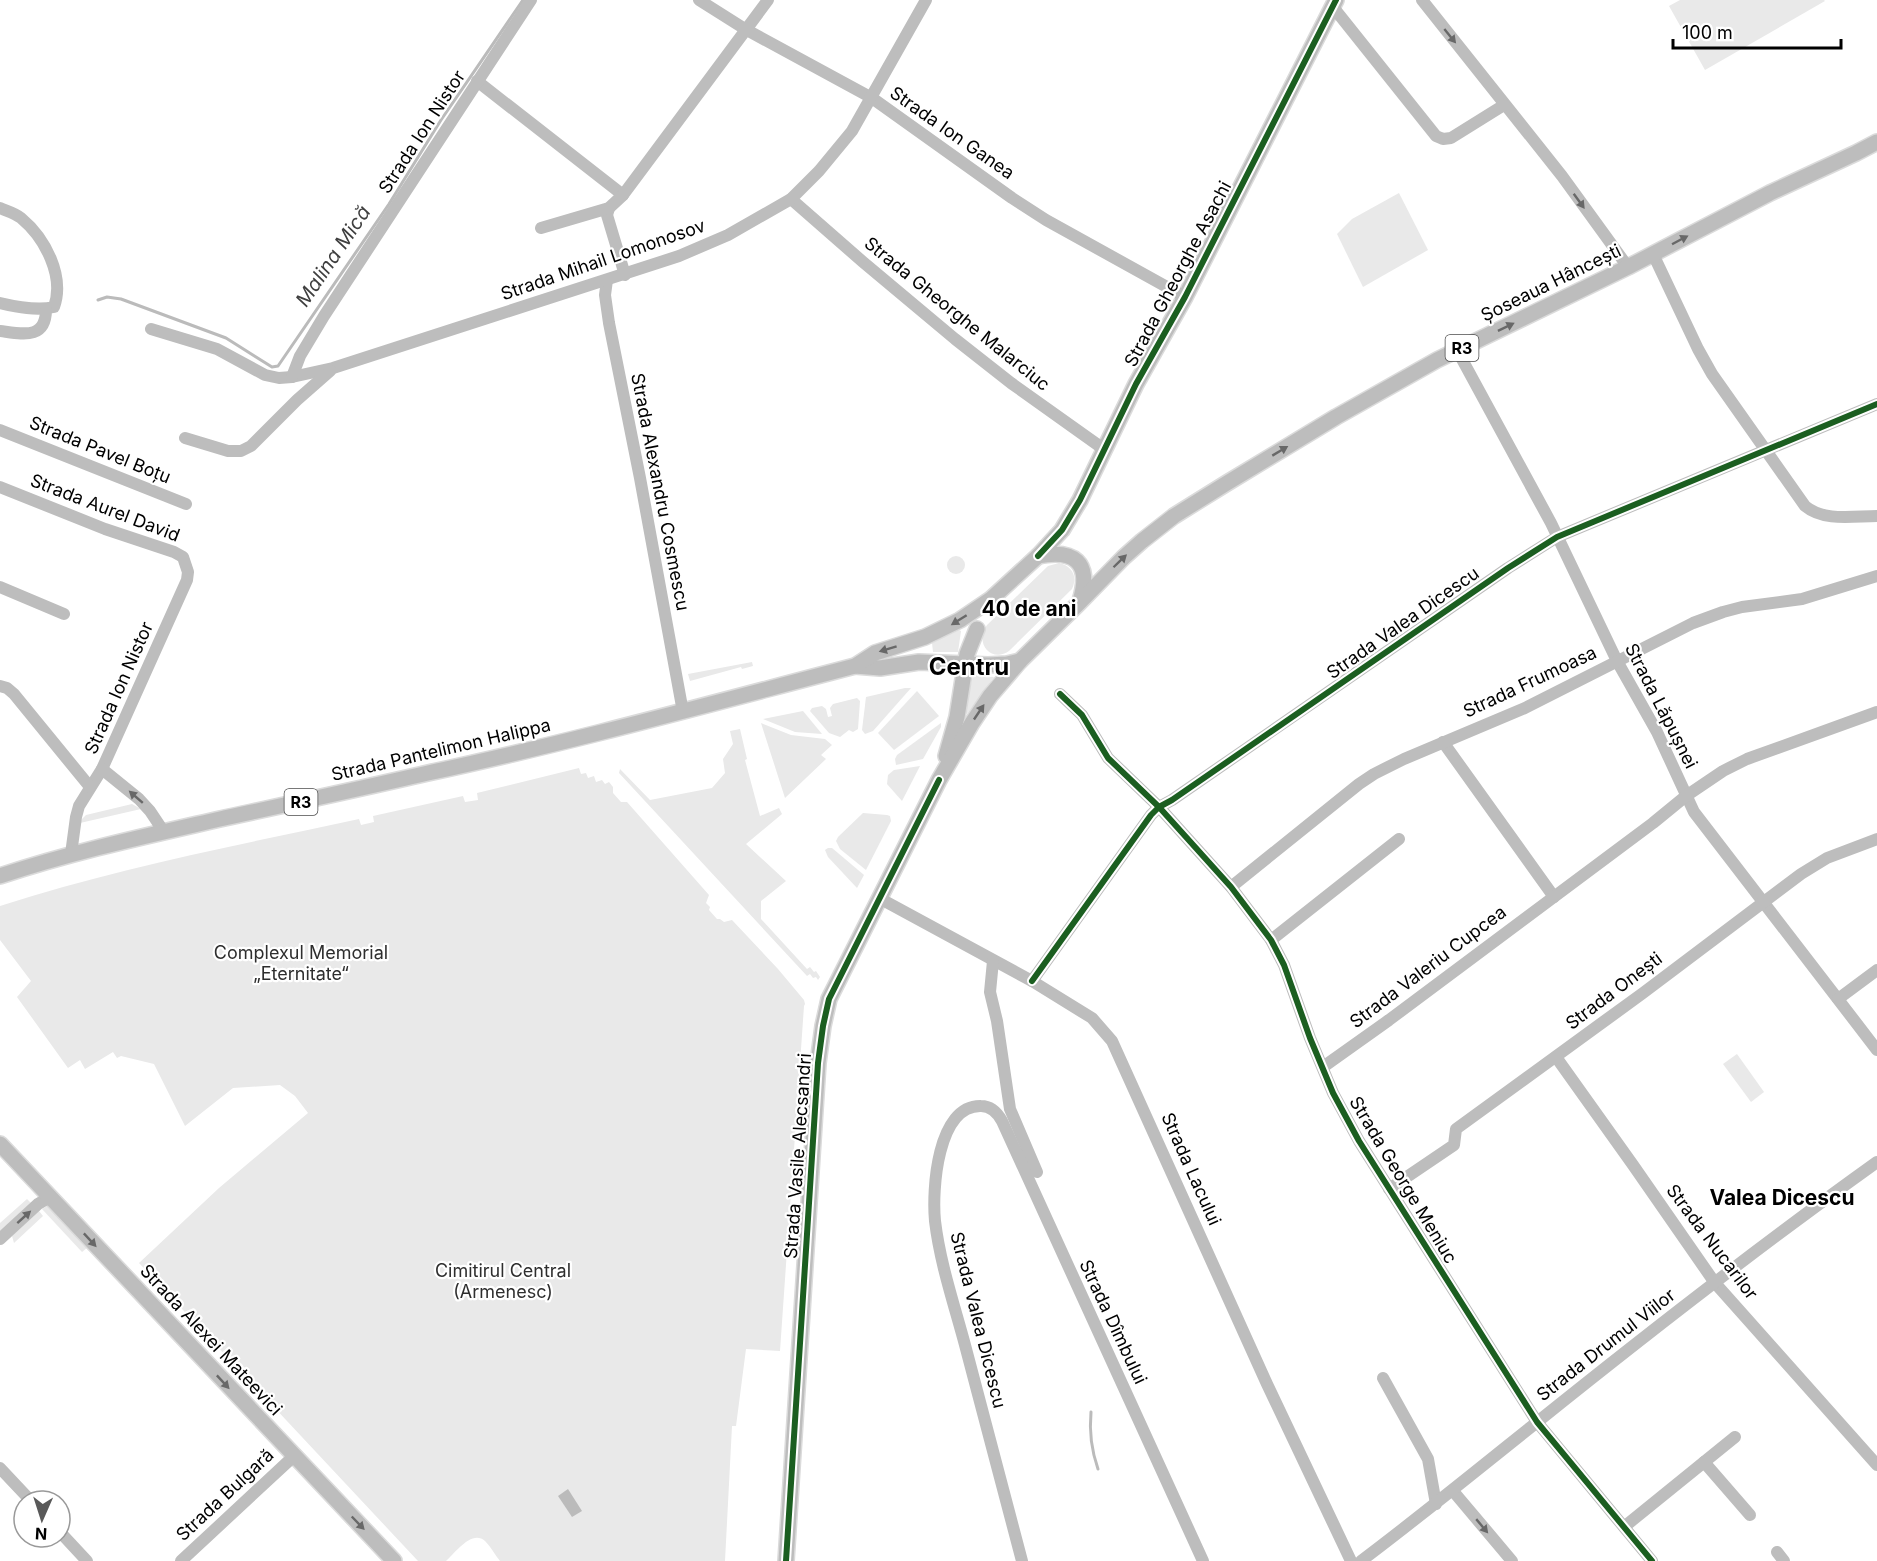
<svg xmlns="http://www.w3.org/2000/svg" width="1877" height="1561" viewBox="0 0 1877 1561" font-family="Inter,sans-serif">
<style>
.green{fill:#e9e9e9}
.water{fill:#bbb}
.lines{fill:none;stroke-linecap:round;stroke-linejoin:round}
.stream{stroke:#bbb;stroke-width:3}
.major-casing{stroke:#dbdbdb;stroke-width:18}
.minor{stroke:#bdbdbd;stroke-width:12}
.major{stroke:#bdbdbd;stroke-width:15}
.cycleway-casing{stroke:#fff;stroke-width:10}
.cycleway{stroke:#1b5e20;stroke-width:6}
.oneway{fill:#686868}
.labels{text-anchor:middle;stroke-width:4.5;stroke-linejoin:round;paint-order:stroke}
.shield{fill:#fff;stroke:#4c4c4c;stroke-width:1.5}
.shield-label{font-size:16px;font-weight:bold;fill:#000}
.street-label{font-size:18px;fill:#000;stroke:#fff}
.park-label{font-size:18px;fill:#2e2e2e;stroke:#fff}
.water-label{font-size:20px;font-style:italic;fill:#3f3f3f;stroke:#fff}
.quarter-label{font-size:21px;font-weight:bold;fill:#000;stroke:#fff}
.district-label{font-size:24px;font-weight:bold;fill:#000;stroke:#fff}
</style>
<rect width="100%" height="100%" fill="#fff"/>
<!-- green -->
<g class="green">
<path d="M1680,0H1824L1825,1L1705,70L1669,6Z"/>
<path d="M1399,193L1428,250L1363,287L1337,234L1352,219Z"/>
<circle cx="956" cy="565" r="9"/>
<path d="M1059,563C1072,566 1078,576 1072,589L1009,651C991,663 974,643 987,625L1048,566Z"/>
<path d="M959,630L961,631L958,652H933L932,643Z"/>
<path d="M752,662L753,666L742,669L741,667L690,681L688,674Z"/>
<path d="M975,675L994,677L967,714L964,712L973,676Z"/>
<path d="M905,688H911L873,731L865,734L862,730L866,697Z"/>
<path d="M917,691L939,716L894,750L878,733Z"/>
<path d="M857,698L860,701L858,729L853,732L849,730L840,737L829,733L810,711L812,708L822,706L826,709L828,717L832,716L830,708L833,704Z"/>
<path d="M803,711L822,734L795,732L763,719Z"/>
<path d="M761,723L791,735L825,739L832,745L821,755L826,759L785,798Z"/>
<path d="M941,723V727L923,759L896,765L895,759L897,755Z"/>
<path d="M740,729L747,759L745,760L760,816L779,808L782,814L746,844L786,881L761,901V919L807,969L810,967L814,972L816,971L820,977L818,980L816,977L813,978L810,974L807,976L619,773L620,769L650,800L712,788L725,773L723,759L733,744L730,731Z"/>
<path d="M920,766L902,801L887,784L888,775L894,770Z"/>
<path d="M579,768L581,774L586,773L588,778L594,776L596,782L602,780L605,784L609,782L613,787V793L621,802H627L709,895L706,903L710,907L709,910L717,919H720L724,922L732,920L778,969L804,1000L805,1004L804,1006L780,1351L746,1349L736,1426H732L725,1561H500C495,1555 491,1547 485,1541C472,1529 455,1553 446,1561H418L139,1263L219,1188L308,1113L295,1096L280,1085L233,1088L185,1126L154,1064L121,1056L117,1058L113,1052L85,1069L80,1060L68,1068L17,997L31,981L0,940V906C117,868 239,845 359,819L361,825L374,822L373,816L463,796L465,802L478,800L477,793Z"/>
<path d="M132,804L141,809L80,823L82,819L86,815Z"/>
<path d="M863,813L887,815L890,816L891,821L866,870L840,849L836,841L838,837Z"/>
<path d="M828,848H832L864,875L857,888L828,857L825,850Z"/>
<path d="M1737,1054L1764,1092L1751,1102L1723,1064Z"/>
<path d="M27,1199L31,1203L0,1231V1223Z"/>
<path d="M47,1206L53,1209L88,1247L82,1252L42,1209Z"/>
<path d="M39,1211L43,1216L14,1243L12,1236Z"/>
</g>
<!-- water -->
<path class="water" d="M568,1489L582,1511L572,1517L558,1496Z"/>
<g class="lines">
<!-- stream -->
<g class="stream">
<path d="M98,300L107,297L121,299L226,338L272,367L278,366L389,204L441,120L523,0"/>
<path d="M1091,1412C1089,1433 1091,1449 1098,1469"/>
</g>
<defs>
<g id="major">
<path d="M1038,556C1074,549 1092,562 1080,601"/>
<path d="M855,666L880,668L919,662L988,665L1007,664L1020,661"/>
<path d="M946,756L957,717L967,654L977,629"/>
<path d="M0,876C72,852 146,836 220,819C289,804 359,789 428,773C572,742 713,703 855,666L875,653L925,637L960,620L991,599L1038,556L1062,530L1080,500L1136,384L1185,297L1336,0"/>
<path d="M0,1144L394,1561"/>
<path d="M786,1561L818,1063L823,1026L829,999L939,780L972,723L990,696L1020,661L1079,603L1124,557L1142,541L1174,516L1227,483L1336,417L1437,360L1628,267L1770,193L1856,153L1877,142"/>
</g>
</defs>
<!-- major casing -->
<use href="#major" class="major-casing"/>
<!-- minor -->
<g class="minor">
<path d="M699,0L745,29L872,98L1012,198L1046,220L1185,297"/>
<path d="M1422,0L1562,176L1628,267"/>
<path d="M1333,7L1436,136L1443,139L1451,138L1504,105"/>
<path d="M477,81L623,195"/>
<path d="M791,199L863,262L955,339L1011,383L1105,450"/>
<path d="M0,208C7,211 15,213 21,218C45,238 65,276 54,307C37,311 17,307 0,303"/>
<path d="M609,208L607,215L625,275"/>
<path d="M541,228L609,208L623,195L768,0"/>
<path d="M1653,254L1698,349L1712,374L1805,506C1824,522 1854,516 1877,516"/>
<path d="M607,280L605,295L609,323L640,478L683,712"/>
<path d="M151,329L217,349L265,375L279,378L292,377L333,368L679,256L728,235L791,199L819,171L852,131L926,0"/>
<path d="M0,331C23,334 46,340 46,309"/>
<path d="M1457,350L1551,523L1617,661L1657,732L1694,812L1877,1050"/>
<path d="M292,377L300,356L324,316L531,0"/>
<path d="M0,430L186,504"/>
<path d="M185,438L228,451H241L251,446L297,400L330,371"/>
<path d="M0,487L105,529L174,552L183,557L188,572L187,580L102,769L79,806L76,817L71,854"/>
<path d="M0,587L64,614"/>
<path d="M0,686L7,688L14,694L90,787"/>
<path d="M1060,694L1082,715L1108,758L1159,807L1231,887L1271,940L1284,965L1310,1038L1333,1093L1359,1141L1537,1422L1652,1561"/>
<path d="M1443,742L1554,897"/>
<path d="M102,769L139,799L150,811L164,832"/>
<path d="M1231,887L1359,784L1374,774L1404,759L1525,708L1693,623L1723,612L1742,607L1802,599L1877,576"/>
<path d="M879,898L1032,981L1092,1018L1112,1041L1267,1384L1351,1561"/>
<path d="M1271,940L1399,839"/>
<path d="M993,961L990,992L997,1021L1010,1109L1037,1172"/>
<path d="M1032,981L1151,815L1159,807L1172,800L1508,568L1557,537L1581,527L1877,404"/>
<path d="M1838,999L1877,970"/>
<path d="M1556,1057L1633,1165L1715,1283L1877,1465"/>
<path d="M1323,1067L1389,1020L1653,823L1686,796L1723,771L1747,759L1877,712"/>
<path d="M1389,1189L1454,1145L1456,1129L1643,993L1801,874L1827,858L1877,839"/>
<path d="M0,1239L38,1204L50,1197"/>
<path d="M1383,1378L1428,1459L1436,1504"/>
<path d="M1704,1462L1750,1515"/>
<path d="M0,1468L31,1501"/>
<path d="M1453,1491L1512,1561"/>
<path d="M1624,1527L1735,1437"/>
<path d="M60,1532L87,1561"/>
<path d="M1777,1552L1784,1561"/>
<path d="M181,1561L294,1456"/>
<path d="M1022,1561C1003,1489 984,1417 965,1345C954,1304 940,1263 935,1221C932,1190 937,1105 981,1106C991,1106 997,1112 1002,1121L1203,1561"/>
<path d="M1361,1561C1421,1516 1478,1469 1536,1423C1648,1333 1761,1245 1877,1162"/>
</g>
<!-- major -->
<use href="#major" class="major"/>
<defs>
<g id="cycleway">
<path d="M1038,556L1062,530L1080,500L1136,384L1185,297L1336,0"/>
<path d="M1060,694L1082,715L1108,758L1159,807L1231,887L1271,940L1284,965L1310,1038L1333,1093L1359,1141L1537,1422L1652,1561"/>
<path d="M1032,981L1151,815L1159,807L1172,800L1508,568L1557,537L1581,527L1877,404"/>
<path d="M786,1561L818,1063L823,1026L829,999L939,780"/>
</g>
</defs>
<!-- cycleway casing -->
<use href="#cycleway" class="cycleway-casing"/>
<!-- cycleway -->
<use href="#cycleway" class="cycleway"/>
</g>
<!-- one-way arrows -->
<defs><path id="oneway-solid" d="M-6-.8H1V-3.2L6.5 0L1 3.2V.8H-6Z" transform="scale(1.5)"/></defs>
<g class="oneway">
<use href="#oneway-solid" transform="translate(1450 36) rotate(51)"/>
<use href="#oneway-solid" transform="translate(1579 201) rotate(54)"/>
<use href="#oneway-solid" transform="translate(1680 240) rotate(-28)"/>
<use href="#oneway-solid" transform="translate(1506 327) rotate(-26)"/>
<use href="#oneway-solid" transform="translate(1280 451) rotate(-31)"/>
<use href="#oneway-solid" transform="translate(1120 561) rotate(-44)"/>
<use href="#oneway-solid" transform="translate(959 620) rotate(148)"/>
<use href="#oneway-solid" transform="translate(888 649) rotate(163)"/>
<use href="#oneway-solid" transform="translate(979 712) rotate(-56)"/>
<use href="#oneway-solid" transform="translate(136 797) rotate(-139)"/>
<use href="#oneway-solid" transform="translate(24 1217) rotate(-42)"/>
<use href="#oneway-solid" transform="translate(90 1240) rotate(47)"/>
<use href="#oneway-solid" transform="translate(223 1382) rotate(47)"/>
<use href="#oneway-solid" transform="translate(358 1523) rotate(46)"/>
<use href="#oneway-solid" transform="translate(1482 1526) rotate(50)"/>
</g>
<g class="labels">
<!-- shield labels -->
<g class="shield">
<rect x="1445.5" y="335" width="33" height="26" rx="4.5"/>
<rect x="284.5" y="789" width="33" height="26" rx="4.5"/>
</g>
<g class="shield-label">
<text x="1462" y="354">R3</text>
<text x="301" y="808">R3</text>
</g>
<!-- street labels -->
<g class="street-label">
<text transform="translate(422 132) rotate(-57)" y="6">Strada Ion Nistor</text>
<text transform="translate(952 133) rotate(35)" y="6">Strada Ion Ganea</text>
<text transform="translate(603 260) rotate(-19)" y="6">Strada Mihail Lomonosov</text>
<text transform="translate(1178 274) rotate(-62)" y="6">Strada Gheorghe Asachi</text>
<text transform="translate(1551 283) rotate(-26)" y="6">Șoseaua Hâncești</text>
<text transform="translate(957 314) rotate(39)" y="6">Strada Gheorghe Malarciuc</text>
<text transform="translate(100 450) rotate(22)" y="6">Strada Pavel Boțu</text>
<text transform="translate(660 492) rotate(79)" y="6">Strada Alexandru Cosmescu</text>
<text transform="translate(105 508) rotate(21)" y="6">Strada Aurel David</text>
<text transform="translate(1403 623) rotate(-35)" y="6">Strada Valea Dicescu</text>
<text transform="translate(1530 682) rotate(-25)" y="6">Strada Frumoasa</text>
<text transform="translate(119 688) rotate(-66)" y="6">Strada Ion Nistor</text>
<text transform="translate(1661 706) rotate(63)" y="6">Strada Lăpușnei</text>
<text transform="translate(441 750) rotate(-13)" y="6">Strada Pantelimon Halippa</text>
<text transform="translate(1428 967) rotate(-37)" y="6">Strada Valeriu Cupcea</text>
<text transform="translate(1614 991) rotate(-37)" y="6">Strada Onești</text>
<text transform="translate(798 1156) rotate(-86)" y="6">Strada Vasile Alecsandri</text>
<text transform="translate(1191 1169) rotate(66)" y="6">Strada Lacului</text>
<text transform="translate(1403 1180) rotate(59)" y="6">Strada George Meniuc</text>
<text transform="translate(1712 1242) rotate(53)" y="6">Strada Nucarilor</text>
<text transform="translate(978 1320) rotate(76)" y="6">Strada Valea Dicescu</text>
<text transform="translate(1113 1322) rotate(65)" y="6">Strada Dîmbului</text>
<text transform="translate(211 1340) rotate(47)" y="6">Strada Alexei Mateevici</text>
<text transform="translate(1606 1345) rotate(-38)" y="6">Strada Drumul Viilor</text>
<text transform="translate(225 1495) rotate(-43)" y="6">Strada Bulgară</text>
</g>
<!-- park labels -->
<g class="park-label">
<text x="301" y="959">Complexul Memorial<tspan x="301" dy="21">„Eternitate“</tspan></text>
<text x="503" y="1277">Cimitirul Central<tspan x="503" dy="21">(Armenesc)</tspan></text>
</g>
<!-- water labels -->
<g class="water-label">
<text transform="translate(333 256) rotate(-56)" y="7">Malina Mică</text>
</g>
<!-- quarter labels -->
<g class="quarter-label">
<text x="1029" y="616">40 de ani</text>
<text x="1782" y="1205">Valea Dicescu</text>
</g>
<!-- district labels -->
<g class="district-label">
<text x="969" y="675">Centru</text>
</g>
</g>
<!-- north arrow -->
<g transform="translate(42 1519) rotate(183)"><circle r="28" fill="#ffffff" stroke="#999999" stroke-width="1.5"/>
<path d="M0-4.5L10 22L0 15L-10 22Z" fill="#595959"/>
<text y="-9" font-size="16" font-weight="bold" text-anchor="middle" fill="#000000">N</text>
</g>
<!-- scale -->
<path d="M1673 39v9h168v-9" fill="none" stroke="#000000" stroke-width="3"/>
<text x="1682" y="39" font-size="18" fill="#000000" stroke="#ffffff" stroke-width="4.5" paint-order="stroke">100 m</text>
</svg>
